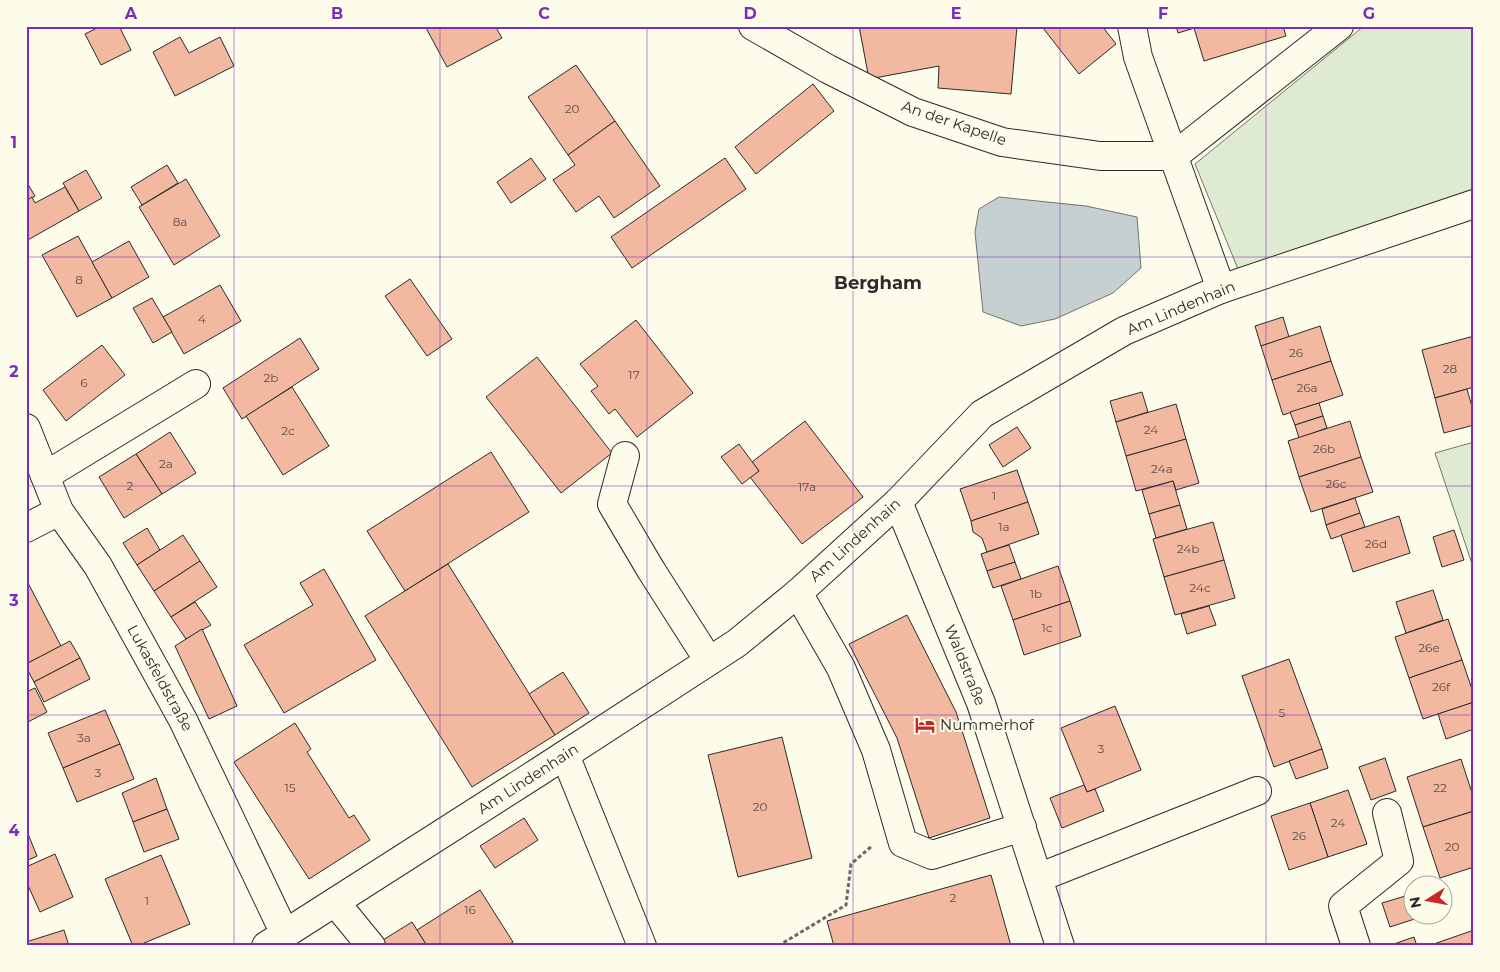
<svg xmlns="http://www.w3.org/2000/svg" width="1500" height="972" viewBox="0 0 1500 972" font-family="Montserrat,sans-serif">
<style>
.green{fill:#deebd1;stroke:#74746e}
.water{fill:#c7d0d0;stroke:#74746e}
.building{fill:#f2b8a0;stroke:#2b2b2b}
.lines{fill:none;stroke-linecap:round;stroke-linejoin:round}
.minor-casing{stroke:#2b2b2b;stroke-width:30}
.path{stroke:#6a6964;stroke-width:3;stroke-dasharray:4 2.5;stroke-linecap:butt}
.minor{stroke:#fdfbea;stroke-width:28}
.grid{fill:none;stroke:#7b2cbf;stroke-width:1;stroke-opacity:0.55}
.labels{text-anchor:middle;stroke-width:4;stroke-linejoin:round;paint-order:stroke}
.number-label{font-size:12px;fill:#5d4e48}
.street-label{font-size:15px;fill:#2b2b2b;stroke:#fdfbea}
.poi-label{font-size:15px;fill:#2b2b2b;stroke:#fdfbea;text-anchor:start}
.quarter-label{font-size:18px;font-weight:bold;fill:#2b2b2b;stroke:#fdfbea}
.neatline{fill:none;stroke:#7b2cbf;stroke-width:2}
.grid-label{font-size:16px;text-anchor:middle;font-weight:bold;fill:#7b2cbf}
</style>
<rect width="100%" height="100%" fill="#fdfbea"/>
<!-- green -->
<g class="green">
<path d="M1364,26H1474V189L1238,269L1195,164Z"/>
<path d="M1474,442V570L1435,453Z"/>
</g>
<!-- water -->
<path class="water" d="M999,197L1086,206L1137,217L1141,268L1113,293L1055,319L1021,326L983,312L975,232L979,209Z"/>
<!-- building -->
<g class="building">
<path d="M101,26H119L131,50L101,65L85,34Z"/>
<path d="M425,26H495L502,38L447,67Z"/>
<path d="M859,26H1017L1011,94L938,88L939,66L869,79Z"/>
<path d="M1045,26H1102L1116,44L1079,74L1043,28Z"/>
<path d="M1176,26H1201L1178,33Z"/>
<path d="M1201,26H1283L1286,36L1204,61L1194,28Z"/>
<path d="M180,37L189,53L220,37L234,66L175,96L153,52Z"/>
<path d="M576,65L615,121L568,155L528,97Z"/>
<path d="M813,84L834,111L756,174L735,147Z"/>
<path d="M615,121L660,186L614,218L599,196L576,212L553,180L575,165L568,155Z"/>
<path d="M531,158L546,179L511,203L497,182Z"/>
<path d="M725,158L746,189L632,268L611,237Z"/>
<path d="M167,165L178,183L142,205L131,187Z"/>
<path d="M86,170L102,198L79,211L63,183Z"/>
<path d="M186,179L220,236L174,265L139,207Z"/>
<path d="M26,181L35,196L26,201Z"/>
<path d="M65,187L79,211L26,241V201L32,197L35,203Z"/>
<path d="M78,236L112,298L77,317L42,255Z"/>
<path d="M129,241L149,277L112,298L92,262Z"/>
<path d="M410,279L452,339L427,356L385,296Z"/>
<path d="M220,285L241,321L184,354L163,317Z"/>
<path d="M152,298L172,332L153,343L133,308Z"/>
<path d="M1283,317L1289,337L1261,346L1255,326Z"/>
<path d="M636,320L693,393L637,437L615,409L609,414L591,391L598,386L580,364Z"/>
<path d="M1320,326L1331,361L1272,380L1261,346Z"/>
<path d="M1474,336V387L1435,398L1422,350Z"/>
<path d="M300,338L319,369L242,419L223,388Z"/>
<path d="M102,345L125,375L66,421L43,390Z"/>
<path d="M537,357L612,453L561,493L486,397Z"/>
<path d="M1331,361L1343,395L1283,415L1272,380Z"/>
<path d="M292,387L329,446L283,475L246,416Z"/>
<path d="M1467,389L1474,414V425L1444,433L1435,398Z"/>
<path d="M1142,392L1148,412L1116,422L1110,401Z"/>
<path d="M1319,403L1323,416L1295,425L1290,412Z"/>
<path d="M1176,404L1186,439L1126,456L1116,422Z"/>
<path d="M1323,416L1327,428L1299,438L1295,425Z"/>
<path d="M805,421L863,497L802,544L750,477L759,471L752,462Z"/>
<path d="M1350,421L1361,457L1299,477L1288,441Z"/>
<path d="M1017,427L1031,448L1003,467L989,445Z"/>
<path d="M170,432L196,473L162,494L136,454Z"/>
<path d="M1186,439L1199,483L1176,490L1173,481L1136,491L1126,456Z"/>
<path d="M739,444L759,471L742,484L721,457Z"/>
<path d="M491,452L529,512L405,591L367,531Z"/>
<path d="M136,454L162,494L124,518L99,477Z"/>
<path d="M1361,457L1373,492L1311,512L1299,477Z"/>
<path d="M1017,470L1028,502L971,521L960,489Z"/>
<path d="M1173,481L1180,505L1149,514L1142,490Z"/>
<path d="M1355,498L1360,513L1326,525L1322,509Z"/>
<path d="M1028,502L1039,534L987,552L982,538L973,532L971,521Z"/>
<path d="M1180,505L1187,529L1156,538L1149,514Z"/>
<path d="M1360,513L1365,527L1331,539L1326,525Z"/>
<path d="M1399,516L1410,553L1353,572L1341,535Z"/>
<path d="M1213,522L1224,560L1164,577L1153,539Z"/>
<path d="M147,528L160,550L137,565L123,543Z"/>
<path d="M1454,530L1464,560L1442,567L1433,537Z"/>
<path d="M183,535L200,561L154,591L137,565Z"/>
<path d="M1009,545L1015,562L987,571L981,554Z"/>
<path d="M1224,560L1235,598L1175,615L1164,577Z"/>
<path d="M200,561L217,587L171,617L154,591Z"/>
<path d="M1015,562L1021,579L993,588L987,571Z"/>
<path d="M448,564L555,735L472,787L365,616Z"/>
<path d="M1058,566L1070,601L1013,620L1001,586Z"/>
<path d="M324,569L376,660L284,713L244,645L313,605L300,583Z"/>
<path d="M28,583L61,646L26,664V584Z"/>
<path d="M1433,590L1443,620L1406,633L1396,602Z"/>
<path d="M1070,601L1081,636L1024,655L1013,620Z"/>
<path d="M195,602L211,625L186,639L171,617Z"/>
<path d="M1209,606L1216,625L1187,634L1181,614Z"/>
<path d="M907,615L956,712L990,818L929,838L897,738L849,644Z"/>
<path d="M1448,619L1462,660L1409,678L1395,637Z"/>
<path d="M202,629L237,706L209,719L175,646Z"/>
<path d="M70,641L80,658L34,682L26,667V664Z"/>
<path d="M80,658L90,679L44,702L34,682Z"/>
<path d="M1289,659L1322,749L1274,767L1242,676Z"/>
<path d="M1462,660L1474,695V702L1423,719L1409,678Z"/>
<path d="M563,672L589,713L555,735L529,694Z"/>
<path d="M35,688L47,712L28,722L26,718V692Z"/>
<path d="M1471,703L1474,712V729L1446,739L1438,714Z"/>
<path d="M1115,706L1141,770L1087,792L1061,728Z"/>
<path d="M105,710L120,744L63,768L48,733Z"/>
<path d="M295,723L311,749L307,752L349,818L354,815L370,840L309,879L234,762Z"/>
<path d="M782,737L812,858L738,877L708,755Z"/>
<path d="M120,744L134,779L77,802L63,768Z"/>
<path d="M1322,749L1328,768L1296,779L1289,761Z"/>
<path d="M1385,758L1396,791L1371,800L1359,767Z"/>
<path d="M1461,759L1474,799V811L1423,827L1407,777Z"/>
<path d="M156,778L167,809L133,822L122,793Z"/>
<path d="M1084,785L1087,792L1095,789L1104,811L1062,828L1050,798Z"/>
<path d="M1348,790L1367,844L1328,857L1310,803Z"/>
<path d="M1310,803L1328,857L1289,870L1271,816Z"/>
<path d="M167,809L179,839L144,852L133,822Z"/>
<path d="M1474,811V867L1440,878L1423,827Z"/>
<path d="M524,818L538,840L495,868L480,846Z"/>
<path d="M26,829L37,856L26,861Z"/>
<path d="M55,854L73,897L40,912L26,881V867Z"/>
<path d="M161,855L190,924L137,946H133L105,879Z"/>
<path d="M991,875L1011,946H834L827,921Z"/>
<path d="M480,890L513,942L507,946H427L417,930Z"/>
<path d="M1412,894V914H1430L1390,927L1382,903Z"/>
<path d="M412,922L427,946H387L383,940Z"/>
<path d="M64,930L69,946H26V942Z"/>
<path d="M1474,930V946H1428Z"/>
<path d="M1414,937L1417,946H1388Z"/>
</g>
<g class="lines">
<defs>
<g id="minor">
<path d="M753,26L828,69L913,112L1002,142L1100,156H1174L1339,26"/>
<path d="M1132,26L1138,57L1221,289"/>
<path d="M26,428L59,511L98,566L183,720L285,934"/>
<path d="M625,456L612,504L651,570L709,661"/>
<path d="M45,476L196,384"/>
<path d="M898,502L981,703L1060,946"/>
<path d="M26,528L59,511"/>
<path d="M798,593L841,668L876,750L903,843L932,855L1022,827"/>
<path d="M565,755L642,946"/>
<path d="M1038,878L1257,791"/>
<path d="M335,902L371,946"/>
<path d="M266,946L540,771L737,643L798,593L898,502L982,414L1124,331L1221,289L1474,204"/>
<path d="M1356,946L1343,906L1399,861L1387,813"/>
</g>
</defs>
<!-- minor casing -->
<use href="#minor" class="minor-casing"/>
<!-- path -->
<path class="path" d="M778,946L846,905L851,864L872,846"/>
<!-- minor -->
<use href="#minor" class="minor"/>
</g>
<!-- grid -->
<path class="grid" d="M234,26V946M440,26V946M647,26V946M853,26V946M1060,26V946M1266,26V946M26,257H1474M26,486H1474M26,715H1474"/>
<!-- icons -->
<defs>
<symbol id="hotel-bare" viewBox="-9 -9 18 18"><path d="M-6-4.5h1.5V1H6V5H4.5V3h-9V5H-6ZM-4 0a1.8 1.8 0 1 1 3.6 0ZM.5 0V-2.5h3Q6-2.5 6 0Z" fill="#c62828" stroke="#fdfbea" stroke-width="2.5" paint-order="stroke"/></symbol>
</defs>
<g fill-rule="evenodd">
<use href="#hotel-bare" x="911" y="711" width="28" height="28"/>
</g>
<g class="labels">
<!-- number labels -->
<g class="number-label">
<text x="572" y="113">20</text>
<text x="180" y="226">8a</text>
<text x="79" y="284">8</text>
<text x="202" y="323">4</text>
<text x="1296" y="357">26</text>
<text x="1450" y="373">28</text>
<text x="634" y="379">17</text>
<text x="271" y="382">2b</text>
<text x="84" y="387">6</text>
<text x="1307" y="392">26a</text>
<text x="1151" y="434">24</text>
<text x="288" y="435">2c</text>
<text x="1324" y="453">26b</text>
<text x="166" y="468">2a</text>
<text x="1162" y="473">24a</text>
<text x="1336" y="488">26c</text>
<text x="130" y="490">2</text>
<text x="807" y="491">17a</text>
<text x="994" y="500">1</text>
<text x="1004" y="531">1a</text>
<text x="1376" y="548">26d</text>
<text x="1188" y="553">24b</text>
<text x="1200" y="592">24c</text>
<text x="1036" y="598">1b</text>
<text x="1047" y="632">1c</text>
<text x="1429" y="652">26e</text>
<text x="1441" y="691">26f</text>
<text x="1282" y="717">5</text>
<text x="84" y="742">3a</text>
<text x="1101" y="753">3</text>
<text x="98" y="777">3</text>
<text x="290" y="792">15</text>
<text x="1440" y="792">22</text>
<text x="760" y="811">20</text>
<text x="1338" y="827">24</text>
<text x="1299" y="840">26</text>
<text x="1452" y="851">20</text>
<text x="953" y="902">2</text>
<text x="147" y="905">1</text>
<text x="470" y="914">16</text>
</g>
<!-- street labels -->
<g class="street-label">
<text transform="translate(954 123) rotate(19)" y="5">An der Kapelle</text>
<text transform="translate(1181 308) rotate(-23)" y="5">Am Lindenhain</text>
<text transform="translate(855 540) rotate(-42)" y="5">Am Lindenhain</text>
<text transform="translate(965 665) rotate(68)" y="5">Waldstraße</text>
<text transform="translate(160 678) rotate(61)" y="5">Lukasfeldstraße</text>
<text transform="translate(528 779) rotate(-33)" y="5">Am Lindenhain</text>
</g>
<!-- poi labels -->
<g class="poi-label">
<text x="940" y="730">Nummerhof</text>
</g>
<!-- quarter labels -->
<g class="quarter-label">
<text x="878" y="289">Bergham</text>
</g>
</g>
<!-- border -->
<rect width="1500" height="972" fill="none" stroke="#fdfbea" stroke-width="55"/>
<!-- north arrow -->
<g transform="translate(1428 900) rotate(259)"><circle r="24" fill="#fdfbea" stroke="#a9a89e"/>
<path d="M0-4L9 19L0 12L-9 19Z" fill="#c62828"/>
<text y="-8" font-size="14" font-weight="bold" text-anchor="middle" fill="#2b2b2b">N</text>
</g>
<rect x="28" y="28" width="1444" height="916" class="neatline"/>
<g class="grid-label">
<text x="131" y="19">A</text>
<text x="337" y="19">B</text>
<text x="544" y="19">C</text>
<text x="750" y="19">D</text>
<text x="956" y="19">E</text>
<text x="1163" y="19">F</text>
<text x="1369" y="19">G</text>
<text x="14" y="148">1</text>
<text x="14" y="377">2</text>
<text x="14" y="606">3</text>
<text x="14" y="836">4</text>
</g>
</svg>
